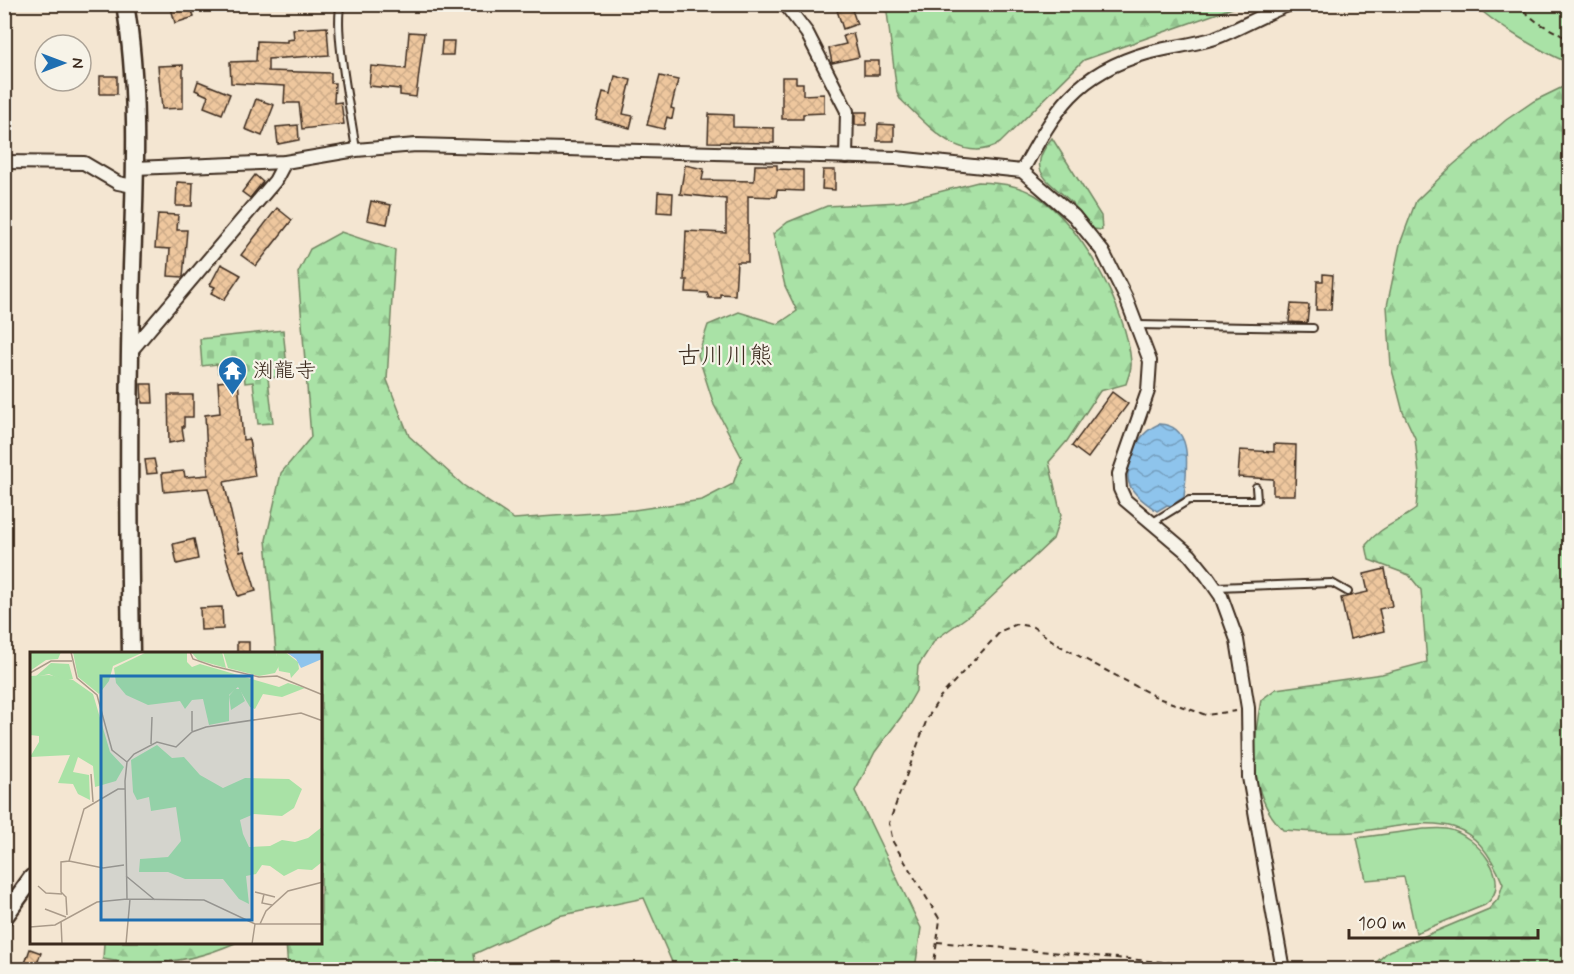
<svg xmlns="http://www.w3.org/2000/svg" width="1574" height="974" viewBox="0 0 1574 974" font-family="Mynerve,'Klee One',sans-serif">
<style>
.green{fill:#a9e2a6;stroke:#728662;stroke-width:1.5}
.forest{fill:url(#forest-firs);stroke:#728662;stroke-width:1.5}
.cemetery{fill:url(#cemetery-stones);stroke:#728662;stroke-width:1.5}
.water{fill:url(#water-waves);stroke:#6d869a;stroke-width:1.5}
.building{fill:url(#building-cross-hatch);stroke:#3b2a1e;stroke-width:1.5}
.lines{fill:none;stroke-linecap:round;stroke-linejoin:round}
.service-casing{stroke:#3b2a1e;stroke-width:10}
.minor-casing{stroke:#3b2a1e;stroke-width:16}
.tertiary-casing{stroke:#3b2a1e;stroke-width:21}
.path{stroke:#3b2a1e;stroke-width:2;stroke-dasharray:6 4.5;stroke-linecap:butt}
.service{stroke:#f7f3e8;stroke-width:6}
.minor{stroke:#f7f3e8;stroke-width:12}
.tertiary{stroke:#f7f3e8;stroke-width:16}
.labels{text-anchor:middle;stroke-width:4.5;stroke-linejoin:round;paint-order:stroke}
.poi-label{font-size:21px;fill:#3b2a1e;stroke:#f7f3e8;text-anchor:start}
.quarter-label{font-size:24px;fill:#3b2a1e;stroke:#f7f3e8}
.inset-road{fill:none;stroke:#aa9b8a;stroke-width:1.5}
.view{fill:#1f6fb2;fill-opacity:0.15;stroke:#1f6fb2;stroke-width:3}
.inset-edge{fill:none;stroke:#3b2a1e;stroke-width:3}
</style>
<defs>
<pattern id="forest-firs" width="22" height="20" patternUnits="userSpaceOnUse" patternTransform="scale(1.5)"><rect width="22" height="20" fill="#a9e2a6"/><path d="M5 1l3.5 6h-7zM16 11l3.5 6h-7z" fill="#92c28e"/></pattern>
<pattern id="cemetery-stones" width="16" height="16" patternUnits="userSpaceOnUse" patternTransform="scale(1.5)"><rect width="16" height="16" fill="#a9e2a6"/><path d="M2 7V4a2 2 0 0 1 4 0v3zM10 15v-3a2 2 0 0 1 4 0v3z" fill="#92c28e"/></pattern>
<pattern id="water-waves" width="16" height="10" patternUnits="userSpaceOnUse" patternTransform="scale(1.5)"><rect width="16" height="10" fill="#8ec4ec"/><path d="M0 5q4-4 8 0t8 0" fill="none" stroke="#759fbf"/></pattern>
<pattern id="building-cross-hatch" width="8" height="8" patternUnits="userSpaceOnUse" patternTransform="scale(1.5)"><rect width="8" height="8" fill="#eec79e"/><path d="M0 0l8 8M0 8l8-8" fill="none" stroke="#cdab88"/></pattern>
</defs>
<rect width="100%" height="100%" fill="#f4e6d2"/>
<filter id="ink" filterUnits="userSpaceOnUse"><feTurbulence type="fractalNoise" baseFrequency=".0167" numOctaves="2"/><feDisplacementMap in="SourceGraphic" scale="12" xChannelSelector="R" yChannelSelector="G"/><feConvolveMatrix kernelMatrix="1 2 1 2 8 2 1 2 1" color-interpolation-filters="sRGB"/></filter>
<g filter="url(#ink)">
<!-- green -->
<g class="green">
<path d="M1475,5H1569V63C1538,50 1500,28 1475,5Z"/>
<path d="M1424,829C1431,829 1440,828 1447,829C1476,834 1516,882 1485,905L1416,933L1404,877L1366,880L1357,838Z"/>
</g>
<!-- forest -->
<g class="forest">
<path d="M873,5H1241L1084,60L1000,143C961,167 926,123 900,99L897,93L887,12Z"/>
<path d="M1569,84L1570,945L1564,969H1369L1389,951L1489,909L1498,899L1503,884C1470,802 1424,825 1353,832C1330,834 1306,831 1283,830C1248,794 1252,747 1261,700L1276,689L1382,674L1427,662L1421,590L1409,575L1369,560L1366,545C1380,527 1397,523 1416,509L1419,475L1415,438L1403,412L1391,366L1387,306L1400,244L1416,201L1453,165L1506,120L1534,101Z"/>
<path d="M1052,138L1101,216L1102,230L1093,229C1085,219 1078,208 1068,199C1045,178 1026,170 1052,138Z"/>
<path d="M978,182C1000,183 1016,184 1035,195C1081,222 1127,310 1131,362C1132,369 1128,377 1126,384L1100,391L1067,441L1049,462L1061,515L1053,539L982,606L935,640L918,666L916,691L901,717L875,752L855,791L921,928L915,969H675L644,898L558,916L474,954L476,969H288L286,943L321,942V653H276L266,540L281,473L311,437L298,273L310,249L341,232L395,250L387,380L409,436L463,485L514,519L634,510L702,500L733,484L742,458L714,405L698,355L708,325L739,312L778,324L797,311L785,286L773,234L788,222L827,206L899,202Z"/>
<path d="M104,943V942L235,943C192,962 150,968 103,959Z"/>
</g>
<!-- cemetery -->
<path class="cemetery" d="M283,330L288,376L268,378L273,423L258,424L253,382L245,383L244,371L218,373L217,364L202,366L200,339Z"/>
<!-- water -->
<path class="water" d="M1159,424C1196,425 1186,472 1184,497L1171,506L1167,505L1157,511C1130,492 1120,483 1134,451C1139,438 1146,430 1159,424Z"/>
<!-- building -->
<g class="building">
<path d="M170,4H190L194,17L175,23Z"/>
<path d="M835,4H850L857,24L843,29Z"/>
<path d="M327,27L329,55L268,59V71L331,73V83H335L334,103L341,102L344,124L302,129L299,103H284L285,86L231,83L230,62L256,61L257,41L287,42V40L294,39L293,29Z"/>
<path d="M409,32L424,33L416,97L400,95V89L369,86L371,66L406,69Z"/>
<path d="M853,33L859,57L832,63L829,48L846,44L843,36Z"/>
<path d="M442,41H454L453,55H441Z"/>
<rect x="864" y="61" width="15" height="14"/>
<path d="M183,65V108L162,109L158,66Z"/>
<rect x="100" y="76" width="17" height="18"/>
<path d="M615,76L631,80L623,114L633,116L630,128L596,119L603,92L611,94Z"/>
<path d="M660,76L678,80L671,108L674,109L672,119L667,117L664,129L647,125Z"/>
<path d="M782,77H796V83H803V95L824,94V113L803,114V119H782Z"/>
<path d="M198,81L230,94L222,114L204,107L208,96L195,90Z"/>
<path d="M256,99L274,105L262,136L245,129Z"/>
<path d="M855,112H867L866,125H855Z"/>
<path d="M709,114L733,115V127L774,128V143L708,142Z"/>
<path d="M878,124L894,125V141H877Z"/>
<path d="M298,125L299,140L278,144L276,127Z"/>
<path d="M685,165L704,169L702,180L754,181L755,165H777V169L803,170V191L777,190L776,197L748,196V262H737L735,295L720,294V298H709L707,293L686,292L687,280H684L686,231L726,233V199L680,194Z"/>
<path d="M823,170H835V190L822,189Z"/>
<path d="M255,175L263,182L250,198L242,192Z"/>
<path d="M177,182L193,183L192,206H176Z"/>
<path d="M658,192L673,193L672,213L657,212Z"/>
<path d="M371,201L391,205L387,224L367,220Z"/>
<path d="M277,208L292,220L256,266L241,255Z"/>
<path d="M158,214L178,215L177,230H187L183,277L168,276L170,249L155,248Z"/>
<path d="M221,264L241,275L224,300L211,293L215,287L210,285Z"/>
<path d="M1323,274L1333,275L1331,310H1316L1317,281H1323Z"/>
<path d="M1291,304L1309,305L1307,323L1289,322Z"/>
<path d="M238,380L243,440L249,439L255,476L224,482L240,552L244,551L256,591L238,596L221,541L208,488L164,492L162,473L184,471L185,477L208,475L205,415L220,413L218,382Z"/>
<path d="M141,384H152L153,403H142Z"/>
<path d="M1112,392L1128,404L1088,458L1072,446Z"/>
<path d="M168,395H193V417H184V427H182L184,440L169,443Z"/>
<path d="M1274,444L1296,445L1295,495H1273V479L1238,477L1240,450L1274,452Z"/>
<path d="M154,459L157,473L147,474L145,460Z"/>
<path d="M194,539L198,559L177,564L173,544Z"/>
<path d="M1385,569L1392,606L1379,609L1384,631L1350,639L1341,598L1368,592L1364,574Z"/>
<path d="M222,607L223,629L201,630L200,608Z"/>
<rect x="237" y="642" width="12" height="11"/>
<path d="M30,949L41,953L35,969H23Z"/>
</g>
<g class="lines">
<defs>
<g id="service">
<path d="M341,4C333,28 352,119 356,150"/>
<path d="M1137,325L1313,328"/>
<path d="M1153,522L1189,500H1257L1256,487"/>
<path d="M1216,587L1332,583L1348,592"/>
</g>
<g id="minor">
<path d="M785,4L807,33L847,111L846,157"/>
<path d="M4,162L84,163L118,183L133,186"/>
<path d="M134,168L285,162L356,150L416,145L896,158L1022,171L1074,216L1103,252L1126,298L1150,361L1148,391L1119,474L1120,489L1125,500L1190,555L1207,576L1221,596L1237,640L1248,708L1249,777L1283,970"/>
<path d="M1022,171C1056,109 1076,73 1147,53C1169,47 1193,45 1215,38C1241,28 1265,13 1291,4"/>
<path d="M130,352L275,181L285,162"/>
</g>
<g id="tertiary">
<path d="M125,4C142,102 133,205 131,304C128,420 129,536 131,653"/>
<path d="M4,917L32,878"/>
</g>
</defs>
<!-- service casing -->
<use href="#service" class="service-casing"/>
<!-- minor casing -->
<use href="#minor" class="minor-casing"/>
<!-- tertiary casing -->
<use href="#tertiary" class="tertiary-casing"/>
<!-- path -->
<g class="path">
<path d="M1516,4L1537,22L1570,40"/>
<path d="M937,942L1251,970"/>
<path d="M933,970L940,920L893,842L889,823L927,719L940,697L1001,631L1017,624L1033,627L1060,646L1158,698L1206,715L1236,711"/>
</g>
<!-- service -->
<use href="#service" class="service"/>
<!-- minor -->
<use href="#minor" class="minor"/>
<!-- tertiary -->
<use href="#tertiary" class="tertiary"/>
</g>
</g>
<!-- icons -->
<defs>
<symbol id="temple-pin" viewBox="-11 -11 22 30"><path d="M0 17L-7.5 6A9.5 9.5 0 1 1 7.5 6Z" fill="#1f6fb2" stroke="#f7f3e8"/><path d="M0-6L5-2H3V0L6.5 2.5H4V6H1.5V3h-3V6H-4V2.5H-6.5L-3 0V-2H-5Z" fill="#fff"/></symbol>
</defs>
<g fill-rule="evenodd">
<use href="#temple-pin" x="216" y="354" width="33" height="45"/>
</g>
<g class="labels">
<!-- poi labels -->
<g class="poi-label">
<text x="253" y="377">渕龍寺</text>
</g>
<!-- quarter labels -->
<g class="quarter-label">
<text x="725" y="363">古川川熊</text>
</g>
</g>
<!-- overview -->
<g transform="translate(30 652)">
<rect width="292" height="292" fill="#f4e6d2"/>
<path d="M43,0H114L83,14L79,29L69,42L48,25ZM161,0H192L196,16L168,8ZM246,0H255L268,10L269,17L261,26L260,21L249,19ZM21,11L39,12L43,27L32,28L19,22L5,25ZM205,37H210L215,49L201,58L199,44Z" fill="#a9e2a6"/>
<path d="M0,0H31L28,7L16,8L0,19ZM117,0H157V10L162,15L170,12L249,35L258,31L275,36L252,45L233,42L225,57L220,55L208,35L199,43V69L179,73L173,47L162,48L155,57L150,49L118,53L96,43L86,31L84,16ZM193,0H246L249,14L245,21L229,24L198,16ZM19,23L43,28L63,42L80,100L94,115L86,129L65,135L63,114L48,105L43,120L59,123L60,148L48,142L43,132L28,131L40,103L0,105L9,90V84L0,83V24ZM127,93L142,106L154,105L170,123L193,136L215,126L259,127L272,137L264,156L252,164L224,162L210,168L213,182L219,195L240,194L252,188L265,190L278,186L292,175V210L282,218L268,217L254,224L240,214L232,213L226,222L216,224L219,252L209,247L193,227H155L138,220H109L110,207L138,205L151,189L146,155L121,159L119,145L107,148L103,140L101,108Z" fill="#a9e2a6"/>
<path d="M256,0H292V7L271,16L266,7Z" fill="#8ec4ec"/>
<path class="inset-road" d="M41,0L47,26L67,43L82,98L97,110M160,0L163,7L183,14L229,25L247,24L293,43M0,21L21,9H42M162,79V59M121,92L122,65M61,122L63,150M39,209L73,216L94,213M96,224L125,248M8,234L16,241L32,242M225,240L245,245M234,242L232,251L242,253M97,247L95,129L97,110L104,102L127,90L146,95L162,80L176,75L271,61L293,69M15,257L36,265M37,263L36,245L31,240V210L39,209L54,157L88,137H95M31,269L32,292M230,272L236,259L258,239L293,230M0,275L25,273L67,250L97,247L174,248L225,272H293M96,292L100,247M222,292L225,272"/>
<path class="view" d="M71,24H222V268H71Z"/>
<rect width="292" height="292" class="inset-edge"/>
</g>
<!-- margin -->
<rect width="1574" height="974" fill="none" stroke="#f7f3e8" stroke-width="24"/>
<rect x="12" y="12" width="1550" height="950" fill="none" stroke="#3b2a1e" stroke-width="2" filter="url(#ink)"/>
<!-- north arrow -->
<g transform="translate(63 63) rotate(90)"><circle r="28" fill="#f7f3e8" stroke="#aca397" stroke-width="1.5"/>
<path d="M0-4.5L10 22L0 15L-10 22Z" fill="#1f6fb2"/>
<text y="-9" font-size="16" font-weight="bold" text-anchor="middle" fill="#3b2a1e">N</text>
</g>
<!-- scale -->
<path d="M1349 929v9h189v-9" fill="none" stroke="#3b2a1e" stroke-width="3"/>
<text x="1358" y="929" font-size="18" fill="#3b2a1e" stroke="#f7f3e8" stroke-width="4.5" paint-order="stroke">100 m</text>
</svg>
